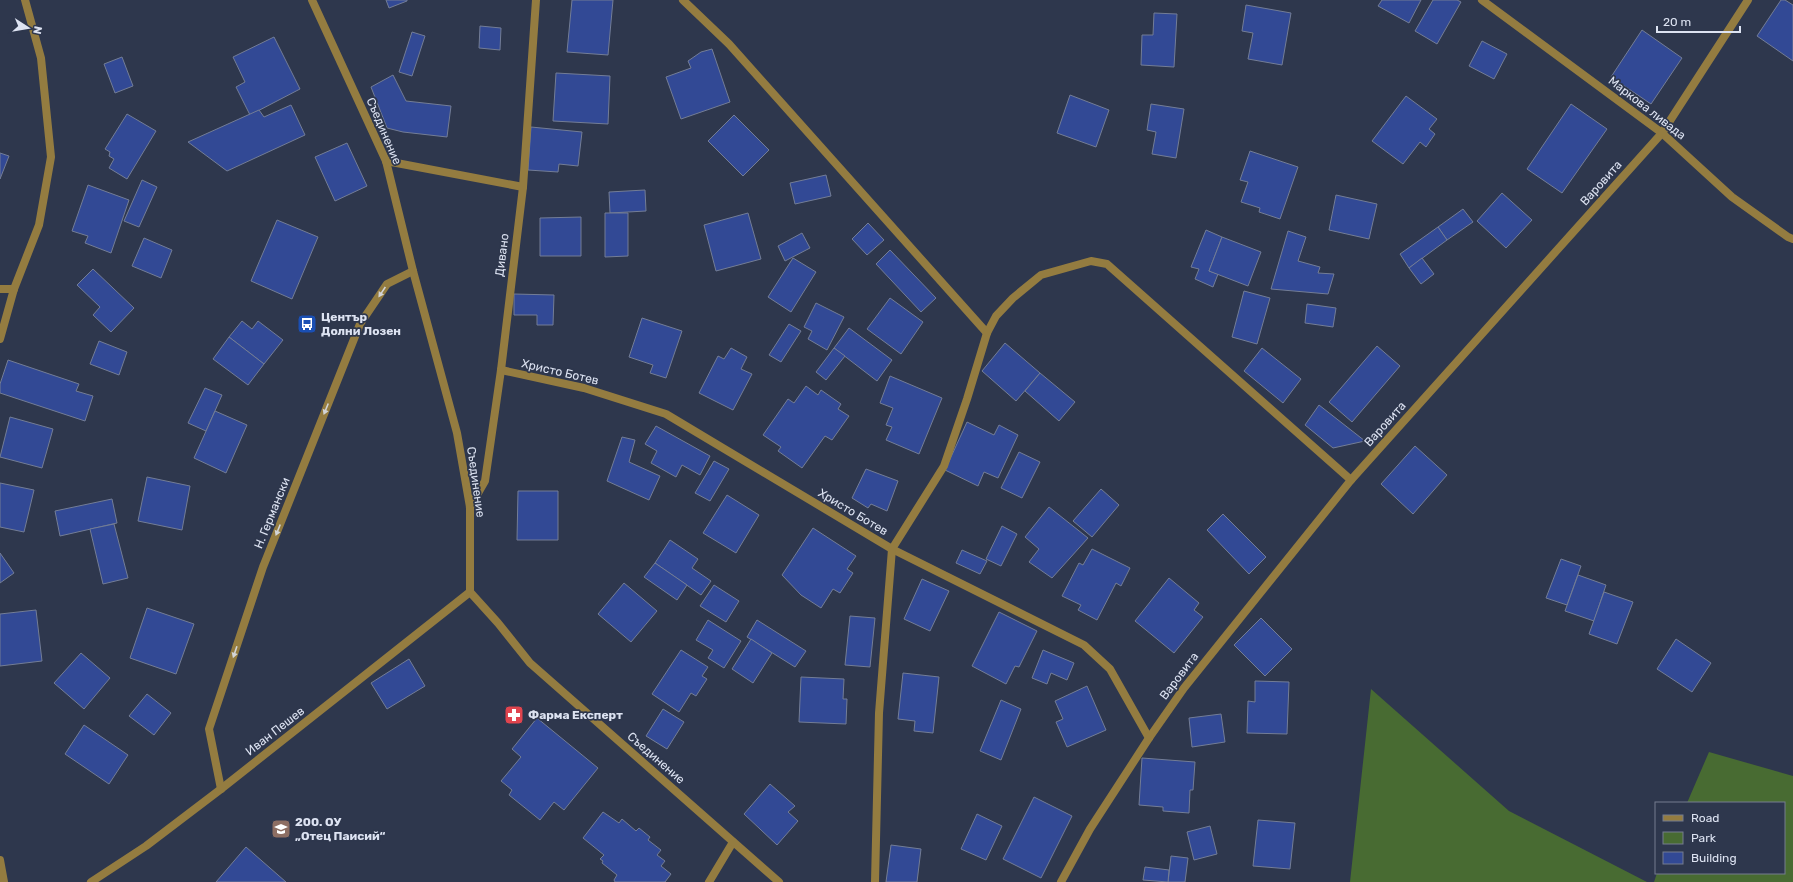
<svg xmlns="http://www.w3.org/2000/svg" width="1793" height="882" viewBox="0 0 1793 882" font-family="Rubik,sans-serif">
<style>
.green{fill:#486b32}
.building{fill:#324995;stroke:#737d96}
.lines{fill:none;stroke-linecap:round;stroke-linejoin:round}
.minor{stroke:#947c40;stroke-width:8}
.tertiary{stroke:#947c40;stroke-width:8}
.oneway{fill:#d2d4d7}
.labels{text-anchor:middle;stroke-width:3.5;stroke-linejoin:round;paint-order:stroke}
.street-label{font-size:12px;fill:#dde3f2;stroke:#2e374d}
.poi-label{font-size:12px;font-weight:bold;fill:#dde3f2;stroke:#2e374d;text-anchor:start}
</style>
<rect width="100%" height="100%" fill="#2e374d"/>
<!-- green -->
<g class="green">
<path d="M1371,689L1509,811L1647,882H1350Z"/>
<path d="M1709,752L1793,776V882H1654L1657,873H1784V803H1687Z"/>
</g>
<!-- building -->
<g class="building">
<path d="M386,0H407V1L389,8Z"/>
<path d="M572,0H613L608,55L567,52Z"/>
<path d="M1382,0H1421L1409,23L1378,6Z"/>
<path d="M1433,0H1457L1461,2L1437,44L1415,31Z"/>
<path d="M1781,0H1785L1793,5V61L1757,36Z"/>
<path d="M1246,5L1291,13L1282,65L1248,59L1253,33L1242,31Z"/>
<path d="M1154,13L1177,14L1174,67L1141,65L1142,35H1153Z"/>
<path d="M480,26L501,28L500,50L479,48Z"/>
<path d="M1642,30L1682,58L1651,104L1611,77Z"/>
<path d="M412,32L425,36L412,76L399,72Z"/>
<path d="M274,37L300,89L250,115L236,87L245,82L233,57Z"/>
<path d="M1482,41L1507,54L1494,79L1469,66Z"/>
<path d="M712,49L730,102L681,119L666,77L691,68L688,61L701,52Z"/>
<path d="M122,57L133,86L115,93L104,64Z"/>
<path d="M556,73L610,76L608,124L553,121Z"/>
<path d="M393,75L406,101L451,106L447,137L403,132L387,128L371,87Z"/>
<path d="M1070,95L1109,110L1096,147L1057,133Z"/>
<path d="M1406,96L1437,119L1429,129L1435,134L1426,147L1420,142L1403,164L1372,141Z"/>
<path d="M1151,104L1184,109L1176,158L1152,154L1156,132L1147,130Z"/>
<path d="M1571,104L1607,129L1562,193L1527,169Z"/>
<path d="M291,105L305,135L227,171L188,142L259,110L264,117Z"/>
<path d="M127,114L156,131L127,179L109,168L114,159L109,156L110,152L105,149Z"/>
<path d="M734,115L769,150L743,176L708,141Z"/>
<path d="M531,127L582,132L578,166L559,164L558,172L528,170Z"/>
<path d="M347,143L367,186L335,201L315,157Z"/>
<path d="M1250,151L1298,167L1280,219L1259,212L1260,208L1241,202L1248,182L1240,180Z"/>
<path d="M0,153L9,156L0,179Z"/>
<path d="M826,175L831,196L795,204L790,183Z"/>
<path d="M142,180L157,187L139,227L124,221Z"/>
<path d="M88,185L129,200L111,253L85,243L88,236L72,231Z"/>
<path d="M645,190L646,211L610,213L609,192Z"/>
<path d="M1502,193L1532,220L1506,248L1477,221Z"/>
<path d="M1336,195L1377,204L1369,239L1329,230Z"/>
<path d="M1463,209L1473,222L1447,240L1438,227Z"/>
<path d="M605,213H628V256L605,257Z"/>
<path d="M748,213L761,259L716,271L704,225Z"/>
<path d="M581,217V256H540V218Z"/>
<path d="M277,220L318,237L292,299L251,281Z"/>
<path d="M868,223L884,240L867,255L852,239Z"/>
<path d="M1438,227L1447,240L1409,268L1400,254Z"/>
<path d="M1206,230L1222,237L1209,271L1218,274L1213,287L1195,279L1199,269L1191,267Z"/>
<path d="M1288,231L1306,237L1298,261L1320,267L1318,273L1334,274L1328,294L1271,289Z"/>
<path d="M802,233L810,248L785,261L778,246Z"/>
<path d="M1222,237L1261,252L1248,286L1209,271Z"/>
<path d="M144,238L172,250L161,278L132,266Z"/>
<path d="M890,250L936,298L921,312L876,264Z"/>
<path d="M793,258L816,272L791,312L768,297Z"/>
<path d="M1422,258L1434,274L1421,284L1409,268Z"/>
<path d="M93,269L134,308L111,332L93,315L100,307L77,285Z"/>
<path d="M1244,291L1270,298L1257,344L1232,337Z"/>
<path d="M514,294L554,295L553,325H537V315H514Z"/>
<path d="M890,298L923,322L901,354L867,329Z"/>
<path d="M816,303L844,317L827,350L808,339L812,331L804,327Z"/>
<path d="M1307,304L1336,308L1333,327L1305,323Z"/>
<path d="M642,318L682,331L666,378L650,373L653,365L629,357Z"/>
<path d="M242,321L252,329L258,321L283,340L264,364L229,337Z"/>
<path d="M789,324L801,331L781,362L769,355Z"/>
<path d="M849,328L892,360L877,381L834,348Z"/>
<path d="M229,337L264,364L248,385L213,359Z"/>
<path d="M99,341L127,352L119,375L90,364Z"/>
<path d="M1005,343L1040,373L1016,401L982,371Z"/>
<path d="M1377,346L1400,366L1352,422L1329,402Z"/>
<path d="M731,348L747,357L741,369L752,374L733,410L699,393L718,356L724,359Z"/>
<path d="M834,348L845,356L826,380L816,372Z"/>
<path d="M1262,348L1301,379L1283,403L1244,371Z"/>
<path d="M8,360L79,384L76,391L93,396L85,421L0,393V384Z"/>
<path d="M1040,373L1075,402L1059,421L1025,391Z"/>
<path d="M890,376L942,398L919,454L886,440L892,427L886,425L893,408L880,403Z"/>
<path d="M806,386L818,395L821,390L841,404L838,409L849,416L832,440L825,436L802,468L778,451L781,447L763,435L788,399L794,403Z"/>
<path d="M205,388L222,395L206,431L188,423Z"/>
<path d="M1319,405L1365,441L1333,448L1305,425Z"/>
<path d="M215,411L247,425L226,473L194,458Z"/>
<path d="M10,417L53,429L42,468L0,457Z"/>
<path d="M967,422L994,435L999,425L1018,435L998,478L984,472L978,486L945,470Z"/>
<path d="M656,426L710,456L700,475L682,465L676,477L651,463L657,451L645,444Z"/>
<path d="M622,437L635,440L629,462L660,476L649,500L607,481Z"/>
<path d="M1415,446L1447,475L1413,514L1381,484Z"/>
<path d="M1019,452L1040,462L1022,498L1001,488Z"/>
<path d="M714,461L729,469L710,501L695,493Z"/>
<path d="M866,469L898,481L887,511L871,504L868,508L852,498Z"/>
<path d="M147,477L190,486L182,530L138,521Z"/>
<path d="M0,483L34,490L24,532L0,527Z"/>
<path d="M1101,489L1119,505L1092,537L1073,521Z"/>
<path d="M518,491H558V540H517Z"/>
<path d="M727,495L759,515L736,553L703,533Z"/>
<path d="M112,499L117,523L60,536L55,511Z"/>
<path d="M1049,507L1088,538L1052,578L1029,562L1039,549L1025,537Z"/>
<path d="M1223,514L1266,557L1249,574L1207,530Z"/>
<path d="M114,524L128,578L103,584L90,529Z"/>
<path d="M1002,526L1017,534L1001,566L986,559Z"/>
<path d="M813,528L856,556L847,569L853,573L840,593L833,589L821,608L801,595L782,575Z"/>
<path d="M670,540L698,559L692,568L711,581L701,595L655,563Z"/>
<path d="M1092,549L1130,568L1121,586L1116,583L1097,620L1078,610L1081,605L1062,596L1079,563L1083,565Z"/>
<path d="M962,550L987,561L980,574L956,563Z"/>
<path d="M0,553L14,573L0,583Z"/>
<path d="M1561,559L1581,566L1567,605L1546,598Z"/>
<path d="M655,563L687,585L677,600L644,577Z"/>
<path d="M1578,575L1606,585L1594,621L1565,611Z"/>
<path d="M1169,578L1199,603L1194,610L1203,617L1174,653L1135,621Z"/>
<path d="M922,579L949,591L930,631L904,619Z"/>
<path d="M624,583L657,611L631,642L598,614Z"/>
<path d="M714,585L739,601L726,622L700,606Z"/>
<path d="M1604,592L1633,602L1617,644L1589,634Z"/>
<path d="M147,608L194,624L176,674L130,658Z"/>
<path d="M36,610L42,661L0,666V614Z"/>
<path d="M999,612L1037,631L1019,667L1015,666L1006,684L972,666Z"/>
<path d="M850,616L875,618L870,667L845,665Z"/>
<path d="M1261,618L1292,649L1265,676L1234,645Z"/>
<path d="M708,620L741,641L724,668L708,658L713,650L696,640Z"/>
<path d="M757,620L806,651L795,667L747,637Z"/>
<path d="M751,639L772,653L753,683L732,669Z"/>
<path d="M1676,639L1711,663L1692,692L1657,669Z"/>
<path d="M681,650L708,667L702,676L707,679L696,696L691,693L679,712L652,694Z"/>
<path d="M1043,650L1074,663L1067,680L1051,673L1047,684L1032,678Z"/>
<path d="M81,653L110,678L84,709L54,683Z"/>
<path d="M409,659L425,686L387,709L371,683Z"/>
<path d="M903,673L939,677L933,733L914,731L915,721L898,719Z"/>
<path d="M801,677L844,679L843,699H847L846,724L799,722Z"/>
<path d="M1255,681L1289,682L1287,734L1247,733L1248,701L1255,702Z"/>
<path d="M1087,686L1106,730L1067,747L1056,722L1063,719L1055,701Z"/>
<path d="M147,694L171,713L154,735L129,716Z"/>
<path d="M1001,700L1021,709L1001,760L980,751Z"/>
<path d="M663,709L684,722L667,749L646,736Z"/>
<path d="M1221,714L1225,742L1192,747L1189,718Z"/>
<path d="M537,718L598,768L564,810L554,802L540,820L509,795L512,790L501,781L521,757L512,749Z"/>
<path d="M84,725L128,755L109,784L65,754Z"/>
<path d="M1142,758L1195,762L1193,790H1190L1189,813L1163,811V807L1139,805Z"/>
<path d="M770,784L795,806L788,812L798,821L777,845L744,814Z"/>
<path d="M1034,797L1072,816L1041,878L1003,859Z"/>
<path d="M603,812L619,823L622,819L636,831L639,828L650,837L648,840L661,850L657,855L665,861L661,866L671,874L665,882H615L614,880L617,875L602,863L603,861L600,859L604,855L583,838Z"/>
<path d="M977,814L1002,826L986,860L961,849Z"/>
<path d="M1258,820L1295,823L1290,869L1253,866Z"/>
<path d="M1210,826L1217,854L1194,860L1187,832Z"/>
<path d="M891,845L921,849L917,882H886Z"/>
<path d="M246,847L286,882H216Z"/>
<path d="M1171,856L1188,858L1185,882H1168Z"/>
<path d="M1145,867L1169,870L1168,882L1143,880Z"/>
</g>
<g class="lines">
<!-- minor -->
<g class="minor">
<path d="M683,0L729,44L987,333"/>
<path d="M1482,0L1662,133L1732,197L1788,237L1793,239"/>
<path d="M386,161L523,187"/>
<path d="M0,289H14"/>
<path d="M0,339L14,289L39,225L51,157L41,58L25,0"/>
<path d="M501,370L584,388L666,414L892,549L1084,645L1110,669L1149,738"/>
<path d="M470,507L485,481L501,370L523,187L536,0"/>
<path d="M221,789L209,729L263,567L360,324L387,284L413,271"/>
<path d="M0,860L4,882"/>
<path d="M91,882L146,846L221,789L470,592"/>
<path d="M709,882L733,842"/>
<path d="M875,882L879,713L892,549L944,466L967,399L987,333L996,316L1013,298L1041,275L1091,261L1107,264L1351,480"/>
<path d="M1061,882L1090,829L1149,738L1184,688L1351,480L1662,133L1748,0"/>
</g>
<!-- tertiary -->
<path class="tertiary" d="M312,0L386,161L413,271L457,433L470,507V592L498,623L530,663L779,882"/>
</g>
<!-- one-way arrows -->
<defs><path id="oneway-solid" d="M-6-.8H1V-3.2L6.5 0L1 3.2V.8H-6Z"/></defs>
<g class="oneway">
<use href="#oneway-solid" transform="translate(382 292) rotate(124)"/>
<use href="#oneway-solid" transform="translate(326 409) rotate(112)"/>
<use href="#oneway-solid" transform="translate(278 530) rotate(112)"/>
<use href="#oneway-solid" transform="translate(235 652) rotate(109)"/>
</g>
<!-- icons -->
<defs>
<symbol id="bus-square" viewBox="-11 -11 22 22"><rect x="-9" y="-9" width="18" height="18" rx="4" fill="#1a4fb4" stroke="#2e374d"/><path d="M-5-6H5V4H4V6H2V4H-2V6H-4V4H-5ZM-3.5-4V0h7V-4ZM-3.5 1.2v1.5H-2V1.2ZM2 1.2v1.5H3.5V1.2Z" fill="#fff"/></symbol>
<symbol id="pharmacy-square" viewBox="-11 -11 22 22"><rect x="-9" y="-9" width="18" height="18" rx="4" fill="#e0444e" stroke="#2e374d"/><path d="M-2-6h4v4h4v4h-4v4h-4v-4h-4v-4h4Z" fill="#fff"/></symbol>
<symbol id="school-square" viewBox="-11 -11 22 22"><rect x="-9" y="-9" width="18" height="18" rx="4" fill="#8d6e63" stroke="#2e374d"/><path d="M0-5L7-2L0 1L-7-2ZM-4 1L0 2.5L4 1V4Q0 6-4 4Z" fill="#fff"/></symbol>
</defs>
<g fill-rule="evenodd">
<use href="#bus-square" x="296" y="313" width="22" height="22"/>
<use href="#pharmacy-square" x="503" y="704" width="22" height="22"/>
<use href="#school-square" x="270" y="818" width="22" height="22"/>
</g>
<g class="labels">
<!-- street labels -->
<g class="street-label">
<text transform="translate(1647 108) rotate(38)" y="4">Маркова ливада</text>
<text transform="translate(384 131) rotate(67)" y="4">Съединение</text>
<text transform="translate(1601 183) rotate(-48)" y="4">Варовита</text>
<text transform="translate(502 255) rotate(-83)" y="4">Дивано</text>
<text transform="translate(560 372) rotate(13)" y="4">Христо Ботев</text>
<text transform="translate(1385 424) rotate(-48)" y="4">Варовита</text>
<text transform="translate(476 482) rotate(82)" y="4">Съединение</text>
<text transform="translate(853 512) rotate(31)" y="4">Христо Ботев</text>
<text transform="translate(272 513) rotate(-68)" y="4">Н. Германски</text>
<text transform="translate(1179 676) rotate(-53)" y="4">Варовита</text>
<text transform="translate(275 731) rotate(-38)" y="4">Иван Пешев</text>
<text transform="translate(656 758) rotate(41)" y="4">Съединение</text>
</g>
<!-- poi labels -->
<g class="poi-label">
<text x="321" y="321">Център<tspan x="321" dy="14">Долни Лозен</tspan></text>
<text x="528" y="719">Фарма Експерт</text>
<text x="295" y="826">200. ОУ<tspan x="295" dy="14">„Отец Паисий“</tspan></text>
</g>
</g>
<!-- legend -->
<rect x="1655" y="802" width="130" height="72" fill="#2e374d" stroke="#747c8f"/>
<rect x="1663" y="815" width="20" height="6" fill="#947c40" stroke="#747c8f"/>
<text x="1691" y="822" font-size="12" fill="#dde3f2">Road</text>
<rect x="1663" y="832" width="20" height="12" fill="#486b32" stroke="#747c8f"/>
<text x="1691" y="842" font-size="12" fill="#dde3f2">Park</text>
<rect x="1663" y="852" width="20" height="12" fill="#324995" stroke="#747c8f"/>
<text x="1691" y="862" font-size="12" fill="#dde3f2">Building</text>
<!-- north arrow -->
<g transform="translate(28 28) rotate(102)" stroke="#2e374d" stroke-width="3" paint-order="stroke">
<path d="M0-3L7 15L0 10L-7 15Z" fill="#dde3f2"/>
<text y="-6" font-size="11" font-weight="bold" text-anchor="middle" fill="#dde3f2">N</text>
</g>
<!-- scale -->
<path d="M1657 26v6h83v-6" fill="none" stroke="#dde3f2" stroke-width="2"/>
<text x="1663" y="26" font-size="12" fill="#dde3f2" stroke="#2e374d" stroke-width="3" paint-order="stroke">20 m</text>
</svg>
